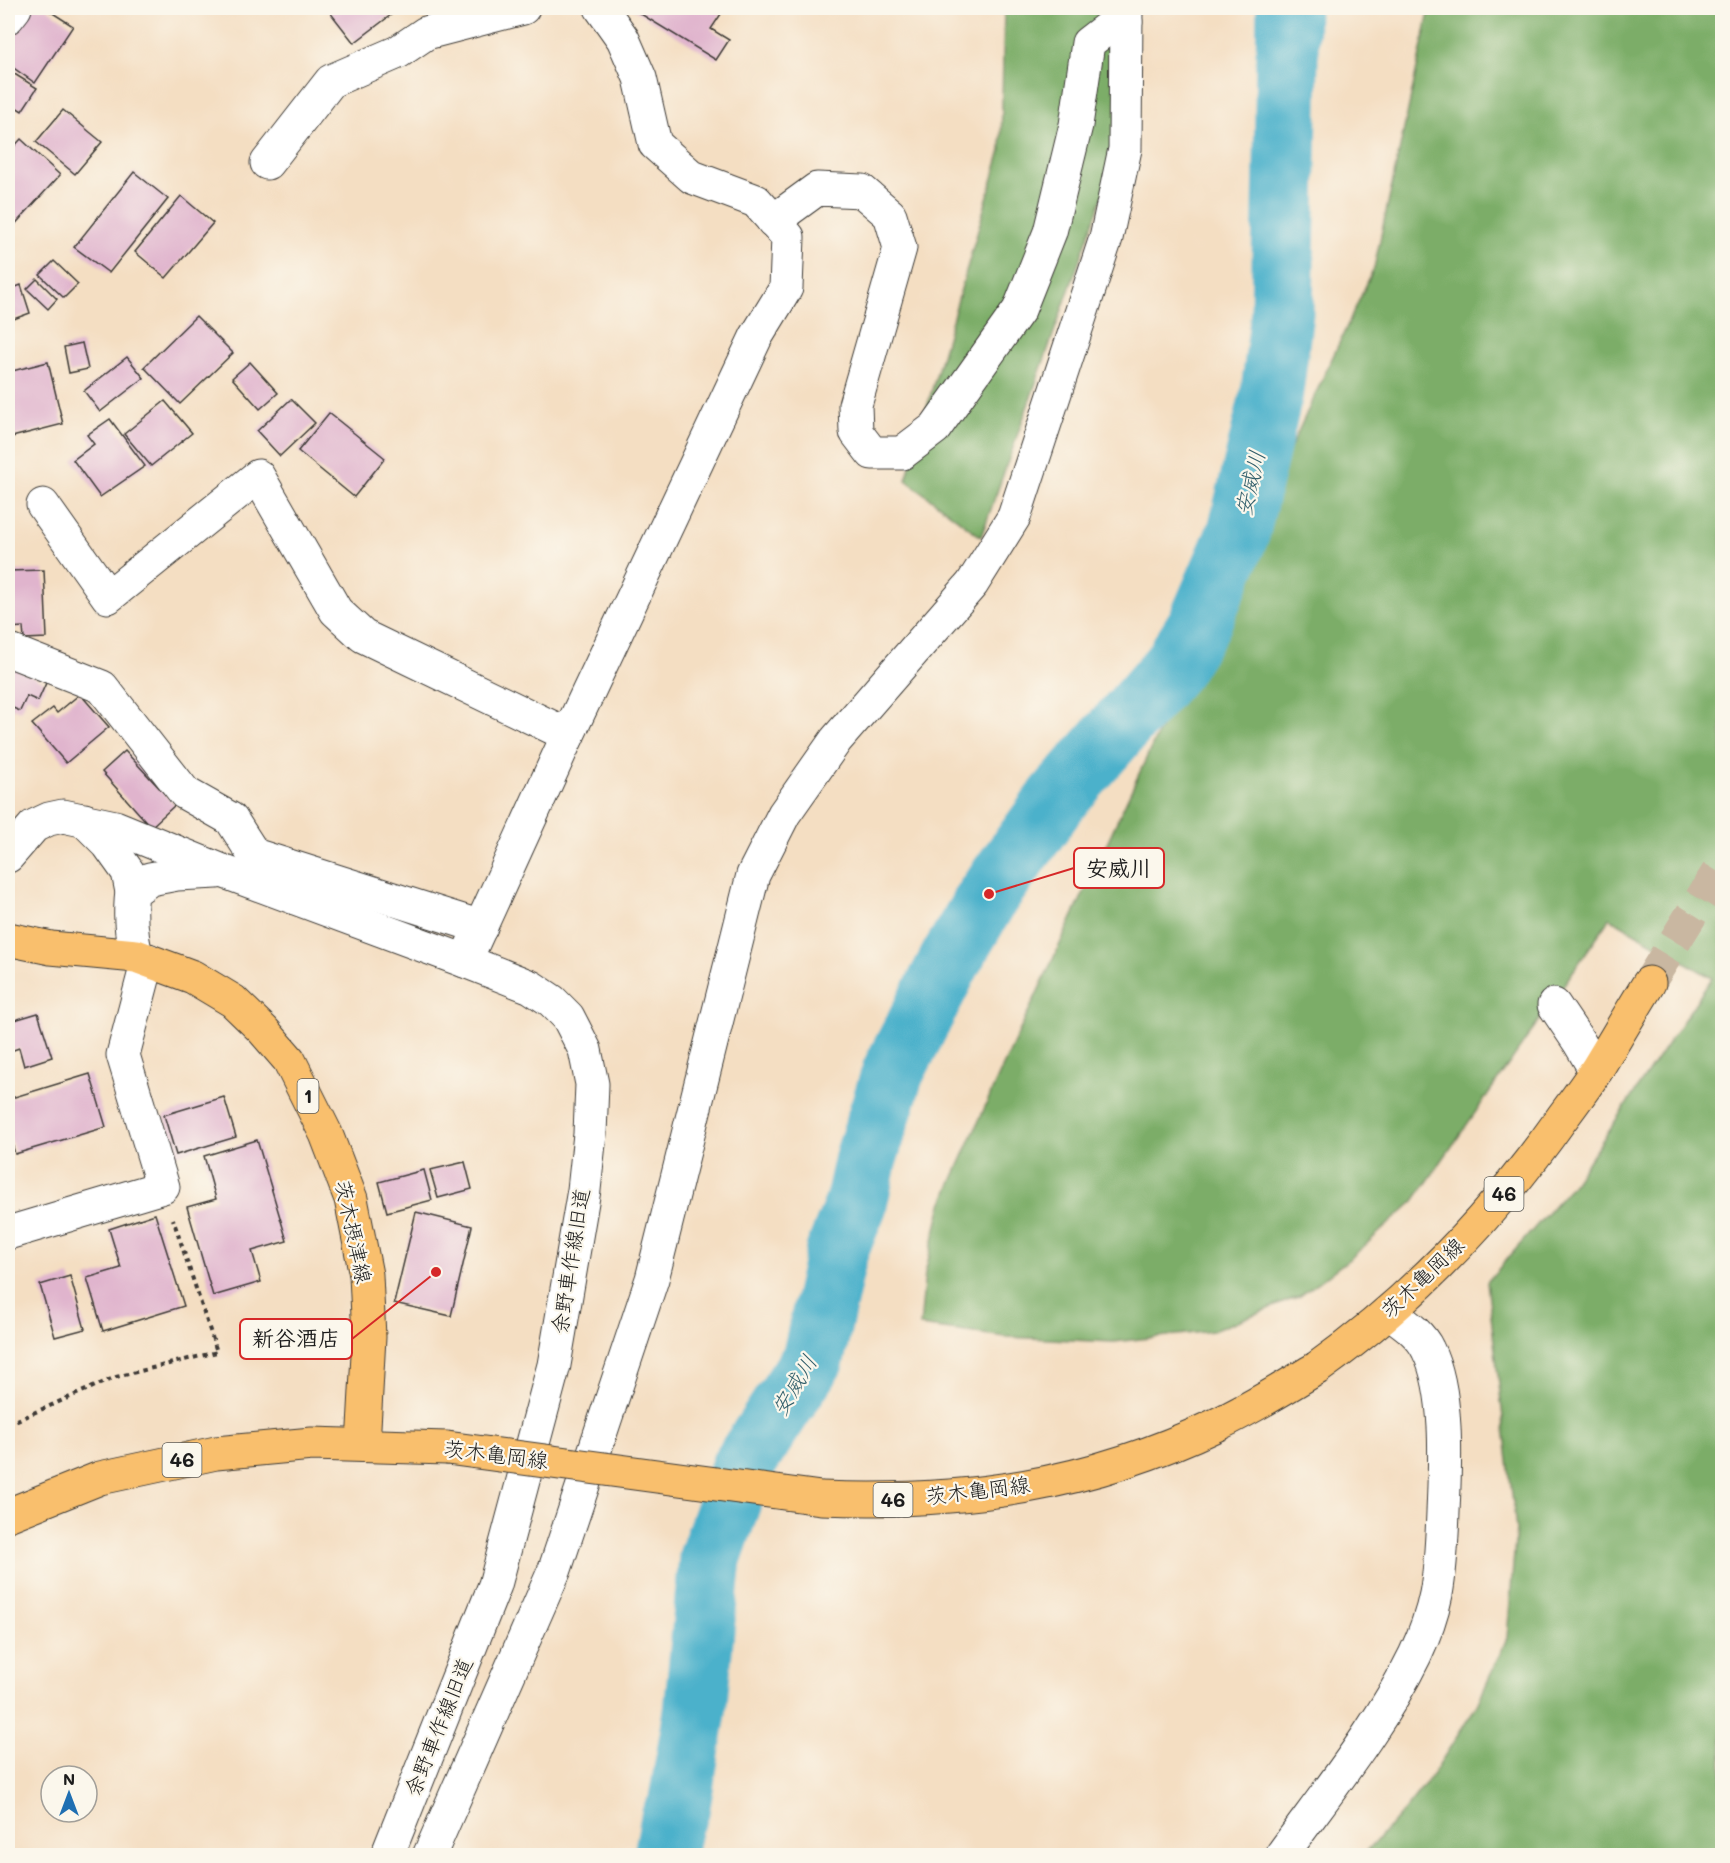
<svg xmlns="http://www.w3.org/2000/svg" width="1730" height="1863" viewBox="0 0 1730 1863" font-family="Mali,'Klee One',sans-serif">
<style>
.forest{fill:#7cad68;stroke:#4c6442;stroke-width:1.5}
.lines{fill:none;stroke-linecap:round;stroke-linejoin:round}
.river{stroke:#4cb1cb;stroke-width:63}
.building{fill:#e0b4cd}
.major-tunnel{stroke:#c9b7a1;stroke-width:33;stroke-dasharray:33 16;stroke-linecap:butt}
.minor-casing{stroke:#3c3935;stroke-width:35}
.major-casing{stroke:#3c3935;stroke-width:35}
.path{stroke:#3c3935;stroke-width:4;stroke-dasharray:4.5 4.5;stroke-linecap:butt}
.minor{stroke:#fff;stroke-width:33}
.major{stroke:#f9bf6d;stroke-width:33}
.major-bridge-casing{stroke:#3c3935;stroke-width:35;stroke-linecap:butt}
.major-bridge{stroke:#f9bf6d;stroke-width:33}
.labels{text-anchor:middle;stroke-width:4.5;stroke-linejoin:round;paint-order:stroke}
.shield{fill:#fbf7ec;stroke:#5f5e5a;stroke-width:1.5}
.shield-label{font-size:20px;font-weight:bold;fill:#1c1c1c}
.street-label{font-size:21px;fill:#1c1c1c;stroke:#fbf7ec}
.water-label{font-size:22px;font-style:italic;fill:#325f6b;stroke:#fbf7ec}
.leader{fill:none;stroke:#d62828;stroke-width:2}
.callout-dot{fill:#d62828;stroke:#fbf7ec;stroke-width:2}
.callout{fill:#fbf7ec;stroke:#d62828;stroke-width:2}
.callout-label{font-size:22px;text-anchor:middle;font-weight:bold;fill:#1c1c1c}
</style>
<rect width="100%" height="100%" fill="#fbf7ec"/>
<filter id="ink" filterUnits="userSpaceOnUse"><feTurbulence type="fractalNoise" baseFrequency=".0167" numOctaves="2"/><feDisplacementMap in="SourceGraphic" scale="12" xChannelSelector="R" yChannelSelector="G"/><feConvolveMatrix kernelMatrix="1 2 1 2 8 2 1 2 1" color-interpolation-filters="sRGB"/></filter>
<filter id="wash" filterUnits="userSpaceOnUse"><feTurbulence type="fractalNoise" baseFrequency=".008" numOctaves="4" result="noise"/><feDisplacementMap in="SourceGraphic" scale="24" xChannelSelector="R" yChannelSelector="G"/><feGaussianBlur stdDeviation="1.35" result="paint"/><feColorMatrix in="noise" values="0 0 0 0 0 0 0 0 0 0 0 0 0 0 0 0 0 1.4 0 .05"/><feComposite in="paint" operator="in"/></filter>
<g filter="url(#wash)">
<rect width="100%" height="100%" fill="#f4dec2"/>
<!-- forest -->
<g class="forest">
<path d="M1004,8H1123L1118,153L981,537L906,480L1001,150Z"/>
<path d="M1430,8H1722V1855H1363L1401,1814L1433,1774L1477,1705L1507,1638L1516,1529L1487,1282L1572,1185L1712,978L1610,918L1414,1201L1352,1257L1300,1296L1213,1331L1114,1342L1006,1337L920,1326L925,1273L942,1204L1000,1073L1374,268Z"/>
</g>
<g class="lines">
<!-- river -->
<path class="river" d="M665,1856L672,1818L678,1811L695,1712L710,1558L742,1467L813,1359L837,1251L856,1204L866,1158L893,1072L952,957L989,894L1058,798L1173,666L1199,624L1239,531L1272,392L1282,313L1288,8"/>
</g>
<g id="blocks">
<!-- building -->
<g class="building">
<path d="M30,8H45L73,26L35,83L8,64V41Z"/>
<path d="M333,8H400L354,43L329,11Z"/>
<path d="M631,8H725L711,29L729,40L716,60Z"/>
<path d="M8,70L37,88L22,111L8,102Z"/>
<path d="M63,110L102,142L75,174L36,142Z"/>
<path d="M8,124L15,131L8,140Z"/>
<path d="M21,139L60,175L8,232V153Z"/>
<path d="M134,172L168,199L109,273L74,247Z"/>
<path d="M181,196L213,223L166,278L135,252Z"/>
<path d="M54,261L78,284L64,298L40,275Z"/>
<path d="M37,279L57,299L48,309L27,289Z"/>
<path d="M21,285L30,313L11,320L8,310V290Z"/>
<path d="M196,316L233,353L180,404L144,367Z"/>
<path d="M82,343L88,369L69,373L64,347Z"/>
<path d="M127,357L144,378L100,412L84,391Z"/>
<path d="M48,362L63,424L8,438V372Z"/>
<path d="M250,362L278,393L260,409L232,378Z"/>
<path d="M291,399L315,423L280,456L257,431Z"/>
<path d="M165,401L192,433L151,466L124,434Z"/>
<path d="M329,413L385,458L354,497L298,451Z"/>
<path d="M110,419L145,466L100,497L73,460L94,444L87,435Z"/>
<path d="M44,570L47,638L24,639L23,627L8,628V571Z"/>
<path d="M8,664L46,683L38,701L27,696L20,711L13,708L8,719Z"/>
<path d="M80,694L109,727L66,763L32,724L53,708L57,713Z"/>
<path d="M125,751L175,805L151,827L102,772Z"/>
<path d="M38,1013L52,1057L24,1066L19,1048L8,1052V1022Z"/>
<path d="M90,1074L106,1127L15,1154L8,1130V1099Z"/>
<path d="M224,1097L236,1137L176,1155L164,1115Z"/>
<path d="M257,1140L287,1241L252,1251L261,1282L213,1296L187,1207L216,1199L204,1156Z"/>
<path d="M465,1162L472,1189L438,1198L430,1170Z"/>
<path d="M424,1170L432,1200L387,1212L379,1182Z"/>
<path d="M416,1212L472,1226L451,1316L394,1303Z"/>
<path d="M155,1214L184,1306L103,1331L87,1278L121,1268L109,1229Z"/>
<path d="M70,1276L85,1329L55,1337L40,1285Z"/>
</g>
</g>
</g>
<g filter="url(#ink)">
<use href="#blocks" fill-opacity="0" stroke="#3c3935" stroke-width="1.5"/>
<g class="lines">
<!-- major-tunnel -->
<path class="major-tunnel" d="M1649,983L1722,865"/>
<defs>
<g id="minor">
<path d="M8,17L15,8"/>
<path d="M267,163L331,81L398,52L426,33L523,8"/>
<path d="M773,221L817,189L862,191L890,215L900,248L855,405L856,432L872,453H902L935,428L1019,310L1050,232L1076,125L1088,43L1110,26L1126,22"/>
<path d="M43,505L108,597L258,476L336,611L363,636L568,735"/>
<path d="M8,650L102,687L185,793L231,819L254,855L481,927"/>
<path d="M84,820L108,844L128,872L132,892"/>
<path d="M8,856L34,826L49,819L63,816L115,827L225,872L465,961L531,987L552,1001L568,1017L585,1050L592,1084L590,1134L584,1190L554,1365L495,1585L387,1856"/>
<path d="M136,956C131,934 129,914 132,892L150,879L177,874L217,872"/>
<path d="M465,961L568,735L756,337L786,288L788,237L756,201L692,177L655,144L640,78L623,39L601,8"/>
<path d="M1554,1005L1579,1042L1596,1071"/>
<path d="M8,1233L163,1187L123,1055L148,960"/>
<path d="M429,1856L555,1569L652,1279L753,875L784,814L836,740L972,584L1014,517L1106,238L1125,149L1126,8"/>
<path d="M1281,1856C1328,1791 1380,1727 1415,1655C1424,1636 1432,1614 1436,1594C1441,1567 1442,1540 1443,1512C1445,1466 1449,1392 1428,1350C1420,1333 1404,1323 1389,1312"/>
</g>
<g id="major">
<path d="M8,939L51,948L136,956L193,977L233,1001L263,1030L289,1060L326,1134L351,1199L366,1275L369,1337L363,1445"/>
<path d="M1317,1368C1414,1299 1494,1214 1562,1118C1574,1102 1586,1086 1597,1069C1614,1041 1631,1012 1649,983"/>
<path d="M8,1515L100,1478L216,1453L312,1444L447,1448"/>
</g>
</defs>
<!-- minor casing -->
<use href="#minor" class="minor-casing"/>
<!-- major casing -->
<use href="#major" class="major-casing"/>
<!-- path -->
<path class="path" d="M8,1424L116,1377L217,1352L173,1219"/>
<!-- minor -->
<use href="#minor" class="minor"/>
<!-- major -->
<use href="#major" class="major"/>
<defs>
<path id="major-bridge" d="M447,1448L821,1498C963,1504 1089,1486 1218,1424C1252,1408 1284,1388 1317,1368"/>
</defs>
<!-- major-bridge casing -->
<use href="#major-bridge" class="major-bridge-casing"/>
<!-- major-bridge -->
<use href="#major-bridge" class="major-bridge"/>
</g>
</g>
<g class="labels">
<!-- shield labels -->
<g class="shield">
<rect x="297.5" y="1079" width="21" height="34" rx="4.5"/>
<rect x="1484.5" y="1177" width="39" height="34" rx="4.5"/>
<rect x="162.5" y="1443" width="39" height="34" rx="4.5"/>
<rect x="873.5" y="1483" width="39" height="34" rx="4.5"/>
</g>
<g class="shield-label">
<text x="308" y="1103">1</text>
<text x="1504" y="1201">46</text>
<text x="182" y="1467">46</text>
<text x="893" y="1507">46</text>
</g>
<!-- street labels -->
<g class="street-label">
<text transform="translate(353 1232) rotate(78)" y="7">茨木摂津線</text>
<text transform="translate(571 1261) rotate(-81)" y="7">余野車作線旧道</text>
<text transform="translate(1423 1278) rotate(-44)" y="7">茨木亀岡線</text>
<text transform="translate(496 1455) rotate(7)" y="7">茨木亀岡線</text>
<text transform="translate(978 1491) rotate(-7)" y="7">茨木亀岡線</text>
<text transform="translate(439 1727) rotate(-68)" y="7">余野車作線旧道</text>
</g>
<!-- water labels -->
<g class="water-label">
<text transform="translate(1250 483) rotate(-77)" y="8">安威川</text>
<text transform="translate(794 1385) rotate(-59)" y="8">安威川</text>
</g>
</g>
<!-- callouts -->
<path class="leader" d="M989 894L1074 868M436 1272L352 1339"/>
<g class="callout-dot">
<circle cx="989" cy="894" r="6"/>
<circle cx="436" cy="1272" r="6"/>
</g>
<g class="callout">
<rect x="1074" y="848" width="90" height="40" rx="6"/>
<rect x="240" y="1319" width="112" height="40" rx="6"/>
</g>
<g class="callout-label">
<text x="1119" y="876">安威川</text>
<text x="296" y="1346">新谷酒店</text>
</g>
<!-- margin -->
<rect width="1730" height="1863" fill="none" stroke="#fbf7ec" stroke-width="30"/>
<!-- north arrow -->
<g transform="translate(69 1794)"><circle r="28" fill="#fbf7ec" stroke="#a29f99" stroke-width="1.5"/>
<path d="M0-4.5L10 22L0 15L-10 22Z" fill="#1f6fb2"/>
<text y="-9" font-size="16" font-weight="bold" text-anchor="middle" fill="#1c1c1c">N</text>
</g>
</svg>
